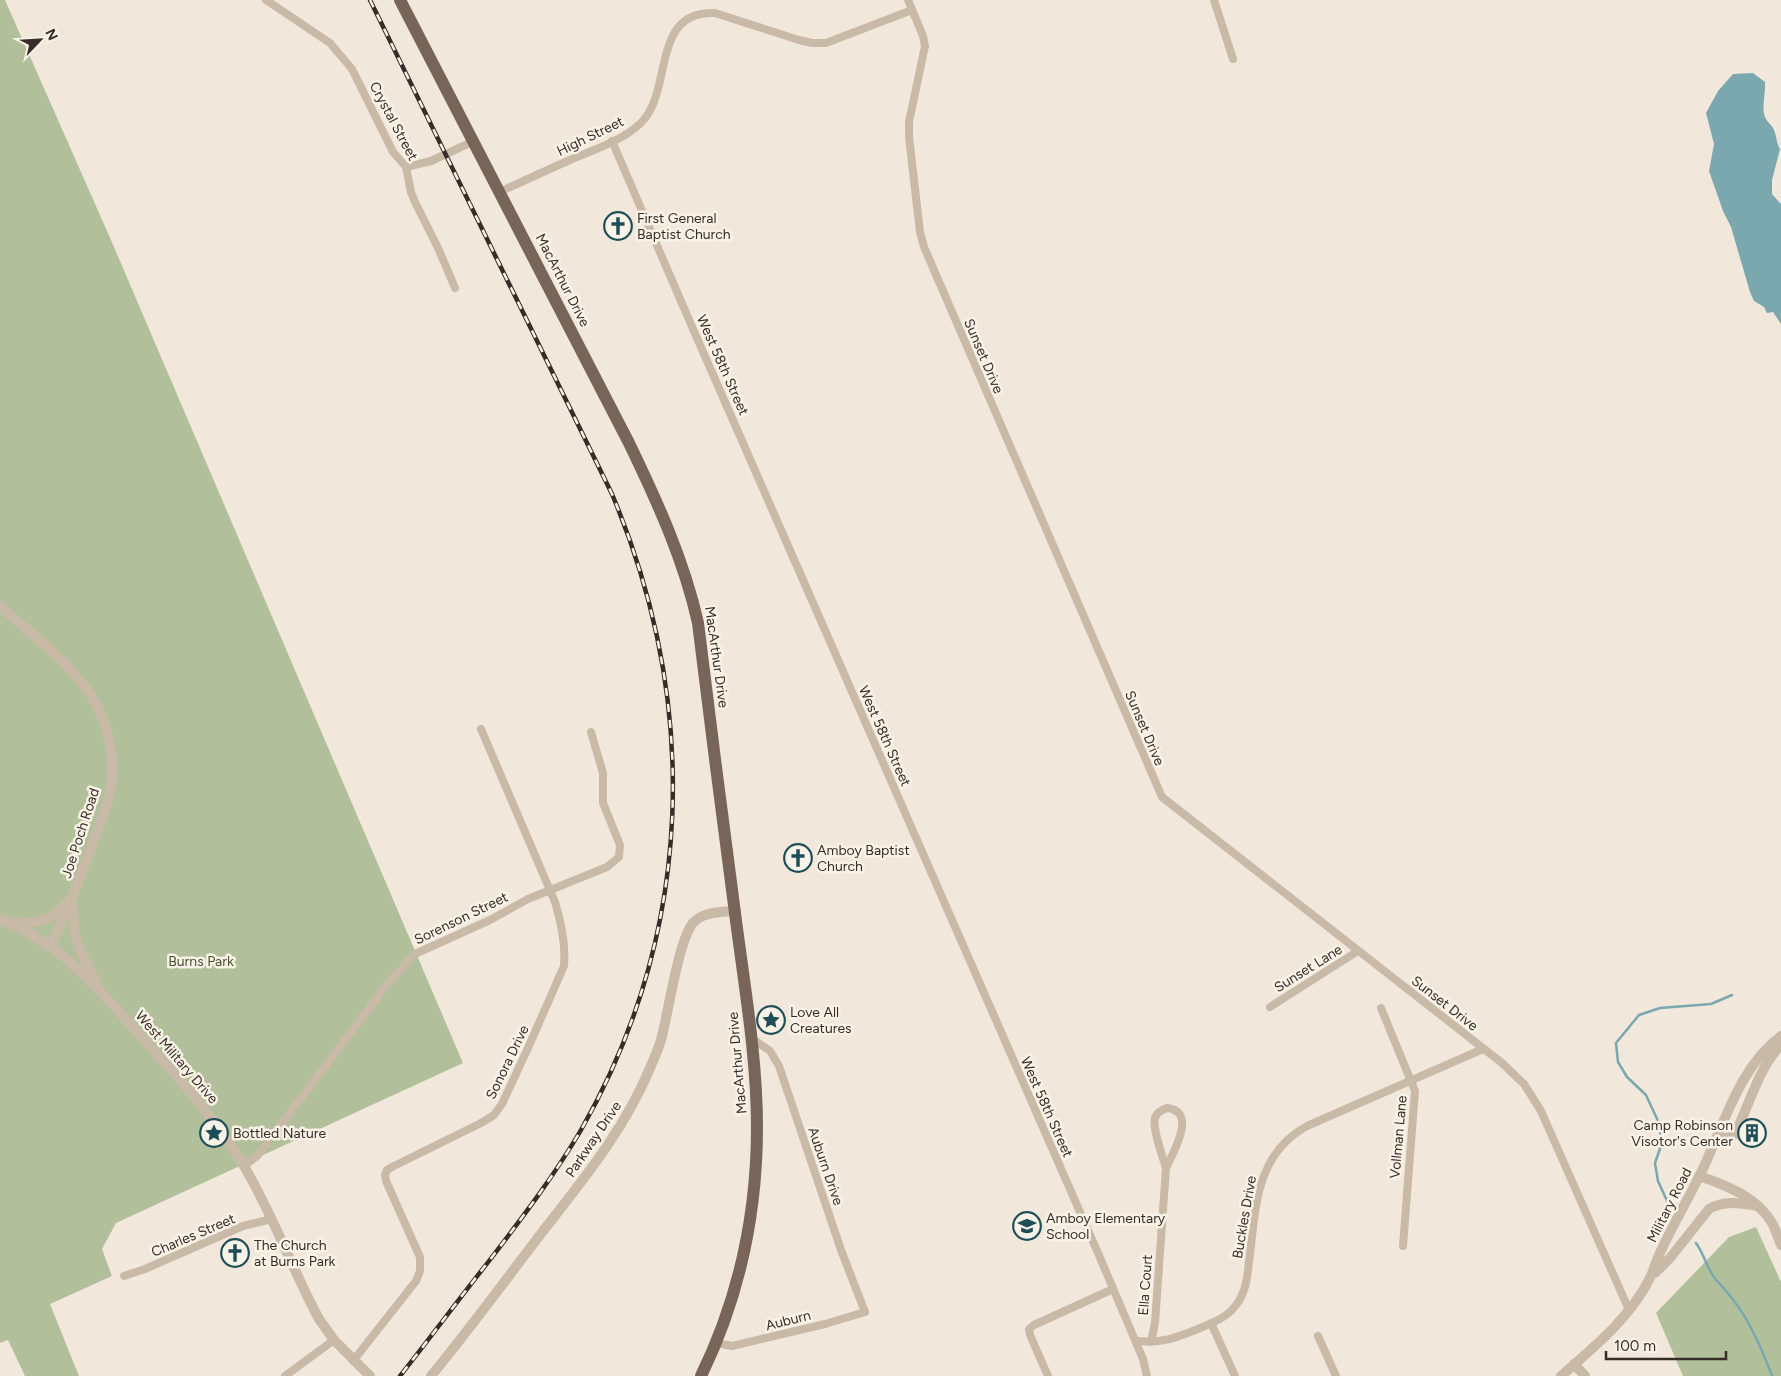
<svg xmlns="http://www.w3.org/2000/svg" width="1781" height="1376" viewBox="0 0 1781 1376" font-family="Figtree,sans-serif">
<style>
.green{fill:#b1c09b}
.water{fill:#7aa8ae}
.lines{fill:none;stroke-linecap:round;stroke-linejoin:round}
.stream{stroke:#7aa8ae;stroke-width:2.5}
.minor{stroke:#c9b9a7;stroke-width:8}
.tertiary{stroke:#c9b9a7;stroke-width:10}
.primary{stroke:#776559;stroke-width:12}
.rail-casing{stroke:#362d27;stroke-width:4.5}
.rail{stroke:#f9f2e7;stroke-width:2.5;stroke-dasharray:8;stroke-linecap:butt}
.labels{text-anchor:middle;stroke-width:5;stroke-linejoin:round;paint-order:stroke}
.street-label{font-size:14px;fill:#362d27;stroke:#f9f2e7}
.poi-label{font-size:14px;fill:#362d27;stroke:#f9f2e7;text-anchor:start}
.park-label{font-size:14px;fill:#42542c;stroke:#f9f2e7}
</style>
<rect width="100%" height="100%" fill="#f1e8db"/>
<!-- green -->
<g class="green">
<path d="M0,0H5L111,240L463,1063L116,1223L102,1249L112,1276L50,1304L79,1376H25L8,1340L0,1343Z"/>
<path d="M1756,1227L1781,1282V1376H1683L1656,1313L1729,1237Z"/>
</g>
<!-- water -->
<path class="water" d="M1753,73L1765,82C1766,92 1761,108 1765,117C1767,122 1772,125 1774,130C1777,137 1776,142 1780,149L1772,180V194L1781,204V324L1773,312L1767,313L1764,307L1754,301L1750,292L1731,227L1723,211L1709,171L1714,144L1706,113L1718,91L1733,74Z"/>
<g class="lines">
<!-- stream -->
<g class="stream">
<path d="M1668,1203L1658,1181L1655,1163L1662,1143L1658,1121L1646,1095L1627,1077L1618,1062L1616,1043L1639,1015L1660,1008L1711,1004L1732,995"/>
<path d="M1696,1243C1704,1254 1706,1266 1714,1277C1720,1285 1728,1292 1734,1301C1751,1323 1762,1349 1772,1376"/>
</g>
<!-- minor -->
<g class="minor">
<path d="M266,0L330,43L352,69L393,152L406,167L411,192L415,202L439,250L455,288"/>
<path d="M908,0L923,36L925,46L909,122V137L920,232L924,247L1162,797L1502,1063L1524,1084L1541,1111L1629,1310"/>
<path d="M1214,0L1233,59"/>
<path d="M612,141L693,329L1098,1253L1143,1359L1147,1376"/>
<path d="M406,167L431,161L474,141"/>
<path d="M501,191C524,181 547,170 570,160C593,150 631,138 646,117C671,83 654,10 715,13L799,40L812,43H826L912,10"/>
<path d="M1270,1007L1358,951"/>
<path d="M1381,1008L1415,1091L1403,1246"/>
<path d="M1167,1108C1198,1111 1173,1153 1166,1168C1163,1158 1152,1128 1155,1118C1157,1112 1162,1110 1167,1108Z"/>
<path d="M244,1166L257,1156L389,982L415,954L490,920L528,899L607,867L619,857L620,845L603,803V773L591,732"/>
<path d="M124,1276L145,1269L243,1226L272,1219"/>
<path d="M1211,1323L1235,1376"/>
<path d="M1318,1336L1336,1376"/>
<path d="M1136,1341C1163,1343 1173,1339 1198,1329C1209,1324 1222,1320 1231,1311C1245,1297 1247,1281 1249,1262C1256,1210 1254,1155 1307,1126L1483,1049"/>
<path d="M1151,1342L1155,1323L1166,1168"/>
<path d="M716,1343L732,1346L825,1324L865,1312L841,1250L779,1066L770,1051L750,1037"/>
<path d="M353,1361L416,1281L420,1271V1257L386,1181L385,1175L387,1170L392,1167L481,1123L494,1115L502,1104L528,1048L564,966C566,945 561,922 555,902L481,729"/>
<path d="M285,1376L334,1340"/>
<path d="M1048,1376L1030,1335L1029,1329L1034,1325L1113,1289"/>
</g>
<!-- tertiary -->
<g class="tertiary">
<path d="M0,606C25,629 54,650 76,676C105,708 119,754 109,796C104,816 96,835 89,854C77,885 65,915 51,946"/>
<path d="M72,902L74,928L77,943L96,982"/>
<path d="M0,920C61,941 104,995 146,1042C182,1081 217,1121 244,1166C273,1215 292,1269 319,1319L334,1340L370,1376"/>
<path d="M13,922C43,924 47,921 69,902"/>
<path d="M1713,1143L1735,1134C1750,1103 1758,1070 1781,1044"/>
<path d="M1699,1176C1726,1185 1757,1197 1772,1223C1776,1230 1778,1238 1781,1245"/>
<path d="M1655,1273L1670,1258L1709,1209C1725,1200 1740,1203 1758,1206"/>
<path d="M1574,1364L1585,1376"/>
<path d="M431,1376C469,1330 504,1282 540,1235C581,1182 624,1131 650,1068C654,1059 658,1050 661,1040C668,1016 679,934 695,921C705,912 721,912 734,911"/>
<path d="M1561,1376C1594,1347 1630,1318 1650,1278C1654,1270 1656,1261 1660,1253C1674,1222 1692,1193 1706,1162C1726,1118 1741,1066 1781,1036"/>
</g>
<!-- primary -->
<path class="primary" d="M400,0L629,443C657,501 684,560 698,623C710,720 722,816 735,913C744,984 757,1056 757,1127C757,1214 739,1298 701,1376"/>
<defs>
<path id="rail" d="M370,0L612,494C700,704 695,930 581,1130C554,1176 522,1218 489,1261C459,1299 430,1338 400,1376"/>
</defs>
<!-- rail casing -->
<use href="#rail" class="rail-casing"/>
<!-- rail -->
<use href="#rail" class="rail"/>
</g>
<!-- icons -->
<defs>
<symbol id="church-ring" viewBox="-11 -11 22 22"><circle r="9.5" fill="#f9f2e7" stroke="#1e4e57" stroke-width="1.5"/><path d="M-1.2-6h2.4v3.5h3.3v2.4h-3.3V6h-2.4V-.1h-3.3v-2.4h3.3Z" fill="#1e4e57"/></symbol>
<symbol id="sight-ring" viewBox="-11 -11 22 22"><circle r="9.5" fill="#f9f2e7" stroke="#1e4e57" stroke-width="1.5"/><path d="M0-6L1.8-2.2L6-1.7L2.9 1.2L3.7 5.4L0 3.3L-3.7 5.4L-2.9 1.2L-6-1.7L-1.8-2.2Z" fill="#1e4e57"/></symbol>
<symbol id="building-ring" viewBox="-11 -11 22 22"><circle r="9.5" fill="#f9f2e7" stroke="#1e4e57" stroke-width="1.5"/><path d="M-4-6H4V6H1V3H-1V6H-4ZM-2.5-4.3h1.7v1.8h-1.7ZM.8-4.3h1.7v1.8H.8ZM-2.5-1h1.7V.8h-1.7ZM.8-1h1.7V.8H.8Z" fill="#1e4e57"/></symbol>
<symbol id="school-ring" viewBox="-11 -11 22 22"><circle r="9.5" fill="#f9f2e7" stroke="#1e4e57" stroke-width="1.5"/><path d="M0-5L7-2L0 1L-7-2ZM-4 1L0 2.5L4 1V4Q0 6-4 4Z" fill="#1e4e57"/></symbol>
</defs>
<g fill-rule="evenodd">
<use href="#church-ring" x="602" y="210" width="32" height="32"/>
<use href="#church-ring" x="782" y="842" width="32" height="32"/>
<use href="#sight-ring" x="755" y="1004" width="32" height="32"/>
<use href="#sight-ring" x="198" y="1117" width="32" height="32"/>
<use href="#building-ring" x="1736" y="1117" width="32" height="32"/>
<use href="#school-ring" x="1011" y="1210" width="32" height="32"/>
<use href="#church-ring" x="219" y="1237" width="32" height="32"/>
</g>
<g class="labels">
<!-- street labels -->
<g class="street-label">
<text transform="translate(394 121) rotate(62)" y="5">Crystal Street</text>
<text transform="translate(590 136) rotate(-26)" y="5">High Street</text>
<text transform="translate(563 280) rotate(63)" y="5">MacArthur Drive</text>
<text transform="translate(984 356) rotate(67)" y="5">Sunset Drive</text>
<text transform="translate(723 365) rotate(66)" y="5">West 58th Street</text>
<text transform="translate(717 657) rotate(82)" y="5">MacArthur Drive</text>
<text transform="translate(1145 728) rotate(67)" y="5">Sunset Drive</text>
<text transform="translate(885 736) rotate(66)" y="5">West 58th Street</text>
<text transform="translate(80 833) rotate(-72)" y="5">Joe Poch Road</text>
<text transform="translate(461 918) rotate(-26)" y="5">Sorenson Street</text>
<text transform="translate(1308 968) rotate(-32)" y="5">Sunset Lane</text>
<text transform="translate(1445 1003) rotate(38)" y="5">Sunset Drive</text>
<text transform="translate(177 1057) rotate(49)" y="5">West Military Drive</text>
<text transform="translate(507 1062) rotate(-64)" y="5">Sonora Drive</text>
<text transform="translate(737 1063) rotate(-95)" y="5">MacArthur Drive</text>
<text transform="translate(1047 1107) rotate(66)" y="5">West 58th Street</text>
<text transform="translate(1398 1137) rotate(-85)" y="5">Vollman Lane</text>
<text transform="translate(593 1139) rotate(-56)" y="5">Parkway Drive</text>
<text transform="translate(826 1166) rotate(71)" y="5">Auburn Drive</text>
<text transform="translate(1669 1205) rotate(-63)" y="5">Military Road</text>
<text transform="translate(1244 1217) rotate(-80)" y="5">Buckles Drive</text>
<text transform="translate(193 1235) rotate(-23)" y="5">Charles Street</text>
<text transform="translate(1145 1285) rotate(-86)" y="5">Ella Court</text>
<text transform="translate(788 1320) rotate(-14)" y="5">Auburn</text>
</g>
<!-- poi labels -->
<g class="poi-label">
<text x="637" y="223">First General<tspan x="637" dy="16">Baptist Church</tspan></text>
<text x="817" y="855">Amboy Baptist<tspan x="817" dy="16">Church</tspan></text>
<text x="790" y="1017">Love All<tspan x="790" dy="16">Creatures</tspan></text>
<text x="1733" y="1130" text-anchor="end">Camp Robinson<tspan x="1733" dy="16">Visotor's Center</tspan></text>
<text x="233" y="1138">Bottled Nature</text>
<text x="1046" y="1223">Amboy Elementary<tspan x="1046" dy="16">School</tspan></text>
<text x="254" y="1250">The Church<tspan x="254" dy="16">at Burns Park</tspan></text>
</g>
<!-- park labels -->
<g class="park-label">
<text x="201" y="966">Burns Park</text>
</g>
</g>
<!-- north arrow -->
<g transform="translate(40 40) rotate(65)" stroke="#f9f2e7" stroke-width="4" paint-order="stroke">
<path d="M0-4L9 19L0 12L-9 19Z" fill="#362d27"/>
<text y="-8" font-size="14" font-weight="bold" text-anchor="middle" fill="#362d27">N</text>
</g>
<!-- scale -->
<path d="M1606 1351v8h120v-8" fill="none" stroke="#362d27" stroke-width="2.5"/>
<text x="1614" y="1351" font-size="15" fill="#362d27" stroke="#f9f2e7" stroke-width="4" paint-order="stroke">100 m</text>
</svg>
